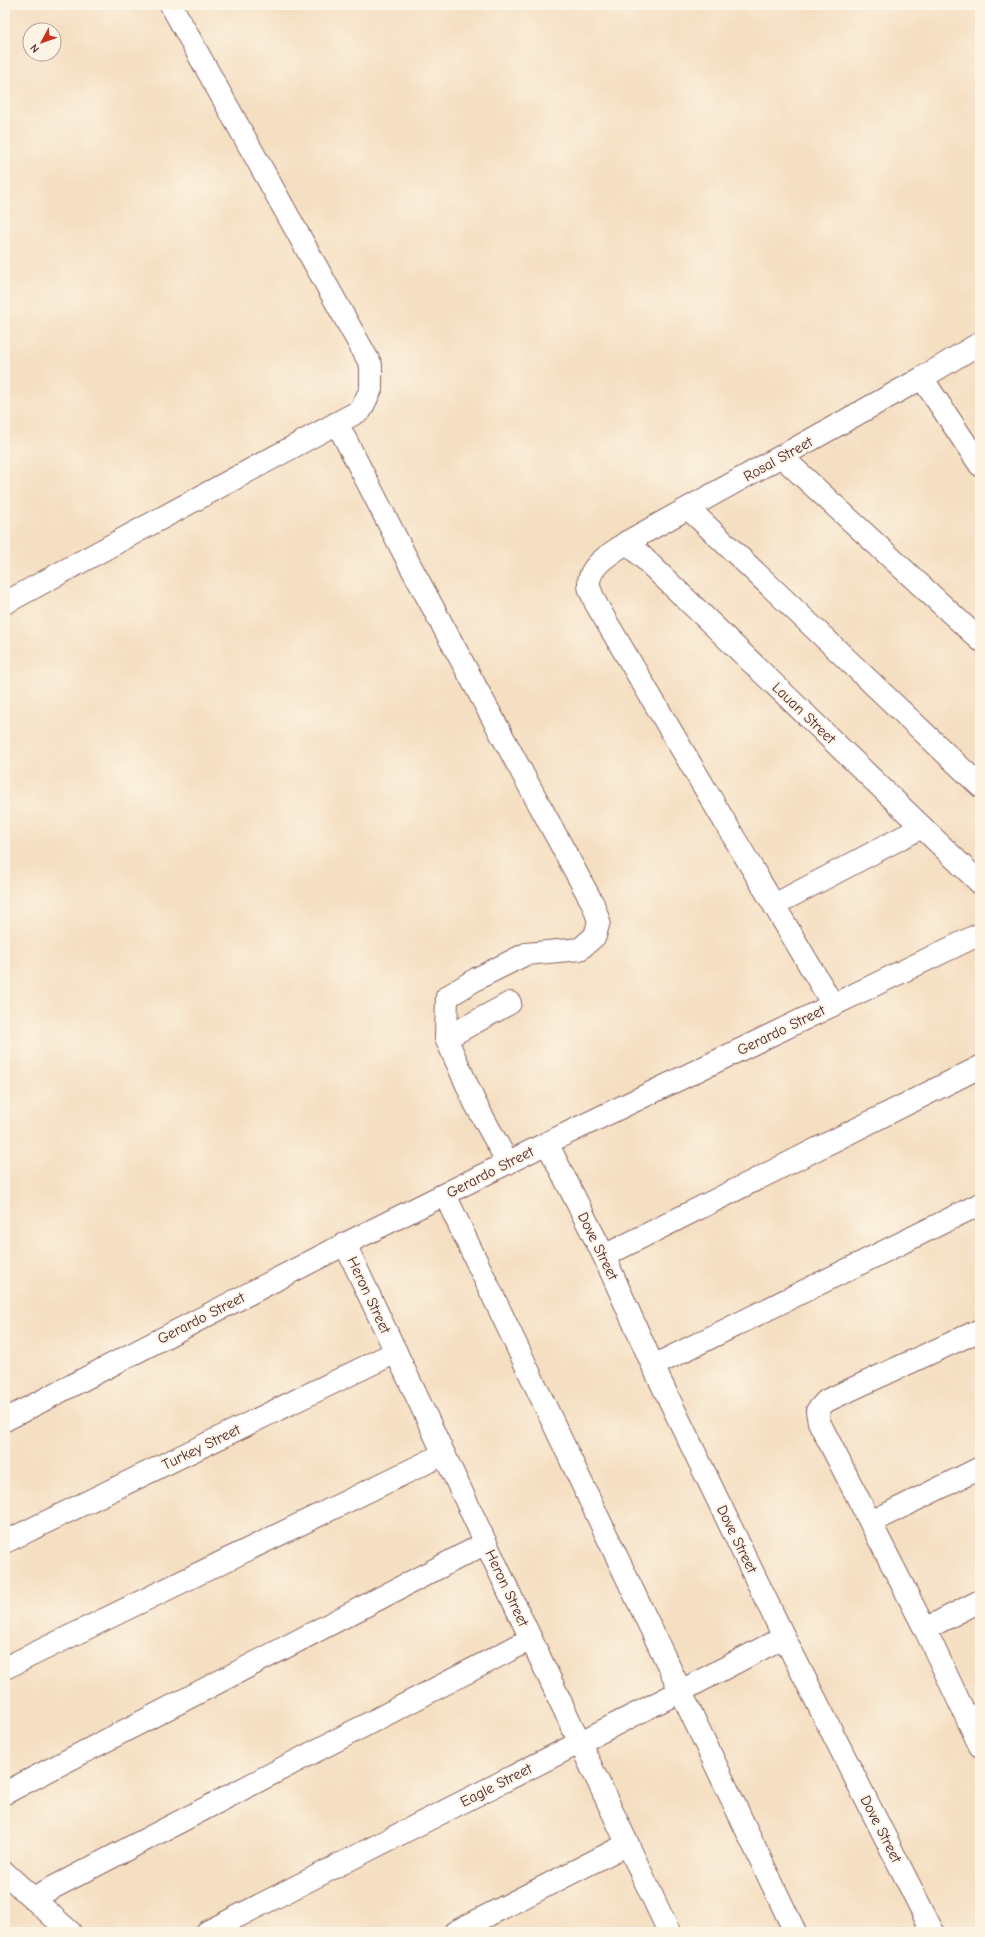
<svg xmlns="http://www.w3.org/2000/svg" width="985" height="1937" viewBox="0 0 985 1937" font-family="'Comic Neue',sans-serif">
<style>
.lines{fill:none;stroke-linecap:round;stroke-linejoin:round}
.street-casing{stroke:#866260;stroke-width:24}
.street{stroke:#fff;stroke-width:22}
.labels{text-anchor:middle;stroke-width:4;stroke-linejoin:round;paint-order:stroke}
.street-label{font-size:15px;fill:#4a1f2b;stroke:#fcf5e5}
</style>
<rect width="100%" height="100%" fill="#fcf5e5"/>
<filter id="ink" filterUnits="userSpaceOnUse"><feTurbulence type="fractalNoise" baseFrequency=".025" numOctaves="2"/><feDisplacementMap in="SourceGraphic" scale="8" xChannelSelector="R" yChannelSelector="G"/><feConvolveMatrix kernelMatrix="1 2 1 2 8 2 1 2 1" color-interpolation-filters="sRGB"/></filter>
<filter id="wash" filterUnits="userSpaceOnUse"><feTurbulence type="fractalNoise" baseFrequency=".012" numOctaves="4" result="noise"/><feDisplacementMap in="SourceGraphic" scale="16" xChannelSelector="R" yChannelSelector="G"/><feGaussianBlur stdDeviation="0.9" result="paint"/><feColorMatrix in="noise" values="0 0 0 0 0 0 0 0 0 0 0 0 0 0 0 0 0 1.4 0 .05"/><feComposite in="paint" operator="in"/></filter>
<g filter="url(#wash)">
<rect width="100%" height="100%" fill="#f5dfc2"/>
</g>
<g filter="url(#ink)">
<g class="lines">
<defs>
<g id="street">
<path d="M922,378L980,465"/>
<path d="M337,423L411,567L593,904L599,921L595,936L580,949L526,954L478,978L447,997L446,1038L475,1103L508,1163"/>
<path d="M782,457L980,640"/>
<path d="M689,509L980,786"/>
<path d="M627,542L980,883"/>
<path d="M5,603L361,410L371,389V365L171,5"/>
<path d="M774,905L922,827"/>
<path d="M833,1005L596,604C594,598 590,592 589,586C587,565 613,553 627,542L922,378L980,343"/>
<path d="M446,1038L510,1003"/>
<path d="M547,1143L604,1256L653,1366L784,1637L933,1932"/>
<path d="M445,1195L795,1932"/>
<path d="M345,1244L669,1932"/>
<path d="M604,1256L980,1067"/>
<path d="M980,1330L826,1401L817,1411L819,1422L925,1629L980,1746"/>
<path d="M653,1366L980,1204"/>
<path d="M5,1420L345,1244L547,1143L980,934"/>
<path d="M871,1522L980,1468"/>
<path d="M5,1542L396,1352"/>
<path d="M925,1629L980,1601"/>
<path d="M5,1668L444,1454"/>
<path d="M5,1793L486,1543"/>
<path d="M5,1873L70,1932"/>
<path d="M33,1898L531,1639"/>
<path d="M207,1932L681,1691L784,1637"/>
<path d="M455,1932L628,1844"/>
</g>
</defs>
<!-- street casing -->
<use href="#street" class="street-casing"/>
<!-- street -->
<use href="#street" class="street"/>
</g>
</g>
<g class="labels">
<!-- street labels -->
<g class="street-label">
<text transform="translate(778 459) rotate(-29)" y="5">Rosal Street</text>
<text transform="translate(804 713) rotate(44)" y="5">Lauan Street</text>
<text transform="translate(781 1030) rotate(-26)" y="5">Gerardo Street</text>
<text transform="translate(490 1172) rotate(-27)" y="5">Gerardo Street</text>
<text transform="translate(598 1246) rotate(64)" y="5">Dove Street</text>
<text transform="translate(369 1295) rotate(65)" y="5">Heron Street</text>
<text transform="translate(201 1318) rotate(-27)" y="5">Gerardo Street</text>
<text transform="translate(201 1447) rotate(-26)" y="5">Turkey Street</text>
<text transform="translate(737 1539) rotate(64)" y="5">Dove Street</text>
<text transform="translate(507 1588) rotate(65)" y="5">Heron Street</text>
<text transform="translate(496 1785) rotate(-27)" y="5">Eagle Street</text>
<text transform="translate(881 1829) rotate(63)" y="5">Dove Street</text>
</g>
</g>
<!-- margin -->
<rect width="985" height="1937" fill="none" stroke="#fcf5e5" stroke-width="20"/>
<!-- north arrow -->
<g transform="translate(42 42) rotate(229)"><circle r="19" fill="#fcf5e5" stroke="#b59f9b"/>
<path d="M0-3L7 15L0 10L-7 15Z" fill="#c8321e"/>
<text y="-6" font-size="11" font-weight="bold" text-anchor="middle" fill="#4a1f2b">N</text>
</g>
</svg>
